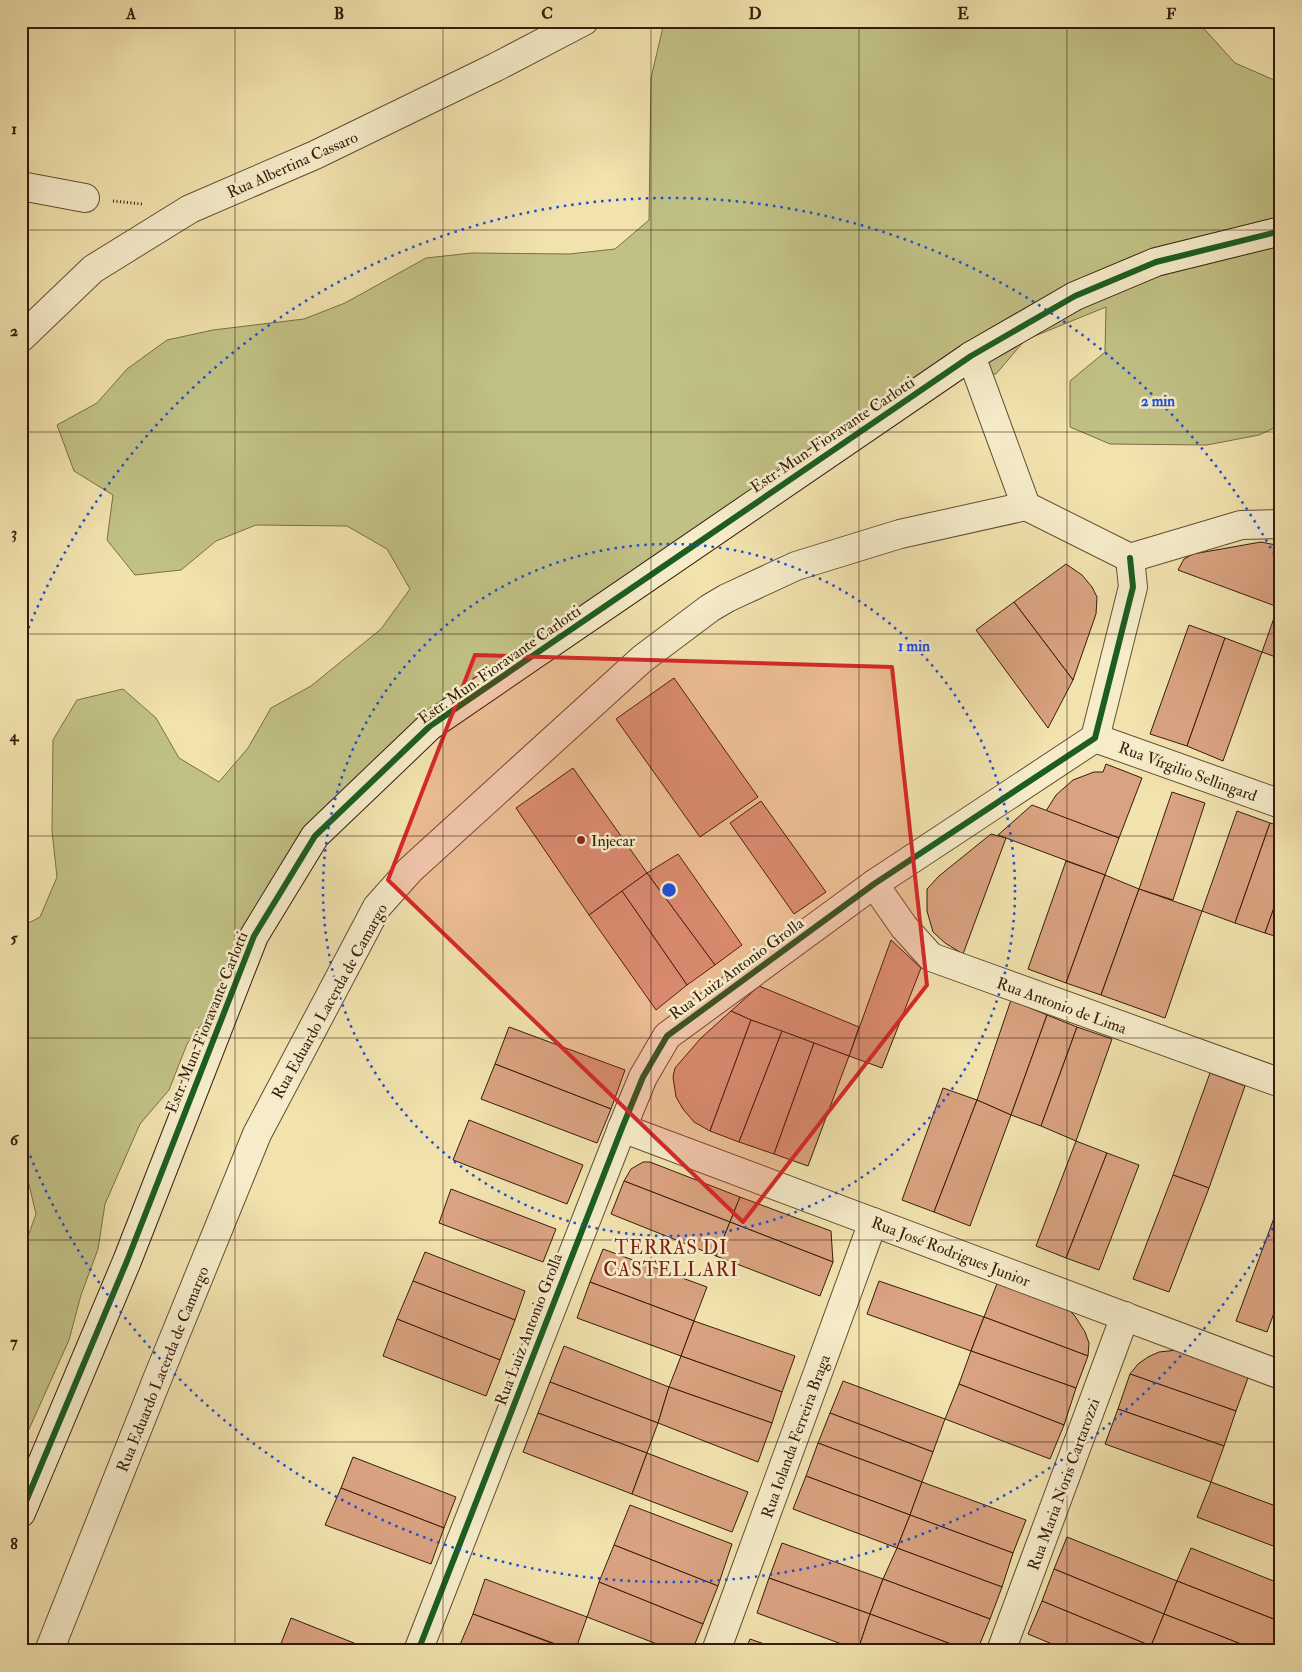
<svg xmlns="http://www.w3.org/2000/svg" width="1302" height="1672" viewBox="0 0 1302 1672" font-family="'IM FELL Double Pica',serif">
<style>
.green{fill:#c1c185;stroke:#7b6e48}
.building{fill:#d9a280;stroke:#351c0b}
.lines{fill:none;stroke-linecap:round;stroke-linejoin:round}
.street-casing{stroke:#644e34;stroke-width:30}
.secondary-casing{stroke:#351c0b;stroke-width:30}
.path{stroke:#351c0b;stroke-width:3;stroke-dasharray:1 2.5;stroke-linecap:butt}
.street{stroke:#f6ecca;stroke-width:28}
.secondary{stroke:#f6ecca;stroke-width:28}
.cycleway-casing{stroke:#f6ecca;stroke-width:9}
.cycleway{stroke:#1b5e20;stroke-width:6}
.marked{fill:#d62828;fill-opacity:0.2;stroke:#d62828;stroke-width:4;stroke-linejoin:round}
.grid{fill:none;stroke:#351c0b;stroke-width:1;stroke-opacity:0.55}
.ring{fill:none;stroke:#1d4ed8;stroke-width:2.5;stroke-dasharray:2.5 5}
.poi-dot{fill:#8f2418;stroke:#f6ecca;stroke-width:2}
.labels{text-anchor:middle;stroke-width:5;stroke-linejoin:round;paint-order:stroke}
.street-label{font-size:16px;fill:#351c0b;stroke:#f6ecca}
.poi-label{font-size:16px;fill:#351c0b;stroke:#f6ecca;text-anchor:start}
.quarter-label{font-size:19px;letter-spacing:1px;fill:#7a1f14;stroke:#f6ecca}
.centre{fill:#1d4ed8;stroke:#f6ecca;stroke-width:2.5}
.ring-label{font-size:15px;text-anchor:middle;font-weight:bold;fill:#1d4ed8;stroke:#f6ecca;stroke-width:5;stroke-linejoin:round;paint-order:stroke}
.neatline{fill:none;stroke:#351c0b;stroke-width:2}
.grid-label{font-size:16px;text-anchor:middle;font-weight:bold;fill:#351c0b}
</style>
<rect width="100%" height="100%" fill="#f1e2ae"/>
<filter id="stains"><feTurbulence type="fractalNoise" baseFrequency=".004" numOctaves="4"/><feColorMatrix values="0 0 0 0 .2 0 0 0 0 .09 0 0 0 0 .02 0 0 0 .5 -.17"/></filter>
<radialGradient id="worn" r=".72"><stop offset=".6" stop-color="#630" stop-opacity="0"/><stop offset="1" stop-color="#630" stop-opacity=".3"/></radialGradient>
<!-- green -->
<path class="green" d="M671,21H1197L1235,63L1281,83V425L1259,435L1207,445L1110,444L1070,427V381L1105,352L1106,307L1025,340L996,374L950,379L824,446L783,463L749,496L569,637L535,671L494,694L344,806L216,1005L187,1044L169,1090L140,1124L105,1204L98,1249L81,1295L69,1340L21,1447V1256L36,1214L25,1168L21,1162V927L40,917L57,877L52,831L53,740L77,700L123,689L156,718L179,758L219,782L248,748L271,708L311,686L381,629L410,589L387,549L347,526L256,525L216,541L181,570L135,575L107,540L113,495L74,471L57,425L97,403L127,369L167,340L213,330L304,319L345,303L426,258L472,253L569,254L615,249L649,220L651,78L663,27Z"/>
<!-- building -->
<g class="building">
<path d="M1261,542L1281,546V598L1278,607L1178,570L1184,559L1193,554Z"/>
<path d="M1066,564L1082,575L1092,587L1097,597L1096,614L1073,680L1014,602Z"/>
<path d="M1281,598V659L1262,652Z"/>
<path d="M1014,602L1073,680L1048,728L976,630Z"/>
<path d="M1189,625L1225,638L1187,746L1150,734Z"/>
<path d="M1225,638L1262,652L1223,761L1187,746Z"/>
<path d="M674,678L758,797L700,837L616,719Z"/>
<path d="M1106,764L1142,778L1119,838L1046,811L1056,795L1073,780L1094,772H1103Z"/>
<path d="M573,768L647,873L589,915L516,808Z"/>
<path d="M1172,792L1205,803L1173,900L1139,889Z"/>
<path d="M761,801L826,892L794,914L730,823Z"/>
<path d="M1032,805L1119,838L1105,875L998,835Z"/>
<path d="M1237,811L1270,823L1235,923L1202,911Z"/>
<path d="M1270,823L1281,826V888L1265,933L1235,923Z"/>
<path d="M991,834L1006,838L963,954L945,943L933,932L927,911V889L939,876Z"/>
<path d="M678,854L742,945L715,965L647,873Z"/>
<path d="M1066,861L1105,875L1066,983L1028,969Z"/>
<path d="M647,873L715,965L687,985L622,891Z"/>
<path d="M1105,875L1139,889L1101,995L1066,983Z"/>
<path d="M1281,888V938L1265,933Z"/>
<path d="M1139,889L1202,911L1165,1018L1101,995Z"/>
<path d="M622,891L687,985L656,1010L589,915Z"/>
<path d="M891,940L921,968L882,1068L849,1056Z"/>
<path d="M759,986L859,1027L849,1056L751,1020L731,1011Z"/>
<path d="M1011,1000L1047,1015L1011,1115L977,1100Z"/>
<path d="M731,1011L751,1020L710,1131L694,1122L683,1109L676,1097L673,1077L675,1068L701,1038Z"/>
<path d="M1047,1015L1077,1027L1041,1126L1011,1115Z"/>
<path d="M751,1020L782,1031L739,1142L710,1131Z"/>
<path d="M509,1027L625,1070L611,1109L495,1064Z"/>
<path d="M1077,1027L1112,1039L1076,1141L1041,1126Z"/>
<path d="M782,1031L814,1043L774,1154L739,1142Z"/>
<path d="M814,1043L849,1056L808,1166L774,1154Z"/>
<path d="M495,1064L611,1109L597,1143L481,1099Z"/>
<path d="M1210,1073L1245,1086L1209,1188L1173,1175Z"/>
<path d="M943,1088L977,1100L934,1212L902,1200Z"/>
<path d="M977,1100L1011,1115L970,1226L934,1212Z"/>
<path d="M469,1120L583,1165L567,1204L453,1160Z"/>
<path d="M1076,1141L1107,1153L1066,1258L1036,1246Z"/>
<path d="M1107,1153L1139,1165L1099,1270L1066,1258Z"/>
<path d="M643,1162H650L740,1197L730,1222L624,1181L631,1169Z"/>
<path d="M1173,1175L1209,1188L1169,1292L1133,1279Z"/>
<path d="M624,1181L730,1222L716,1256L611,1214Z"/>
<path d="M451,1189L556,1229L543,1262L439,1223Z"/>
<path d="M740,1197L831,1231L833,1262L730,1222Z"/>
<path d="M1274,1218L1281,1220V1294L1267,1332L1236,1321Z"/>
<path d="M730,1222L833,1262L820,1296L716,1256Z"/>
<path d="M603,1249L707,1287L694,1321L590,1282Z"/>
<path d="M425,1252L525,1291L515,1320L413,1281Z"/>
<path d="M413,1281L515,1320L500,1360L397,1319Z"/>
<path d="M879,1281L984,1317L971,1351L867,1314Z"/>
<path d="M998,1281L1068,1309L1075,1316L1085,1332L1089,1343L1088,1356L984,1317Z"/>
<path d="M590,1282L694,1321L681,1356L577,1318Z"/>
<path d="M984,1317L1088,1356L1076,1388L971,1351Z"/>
<path d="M397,1319L500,1360L486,1396L383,1356Z"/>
<path d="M694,1321L795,1356L782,1392L681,1356Z"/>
<path d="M564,1346L669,1387L658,1423L550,1382Z"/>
<path d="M1177,1350L1249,1375L1236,1411L1130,1374L1138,1364L1148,1357L1159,1352Z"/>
<path d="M971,1351L1076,1388L1064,1425L959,1384Z"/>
<path d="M681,1356L782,1392L772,1423L669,1387Z"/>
<path d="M1130,1374L1236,1411L1224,1446L1118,1409Z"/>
<path d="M843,1381L945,1419L933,1452L830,1413Z"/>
<path d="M550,1382L658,1423L647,1453L538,1413Z"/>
<path d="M959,1384L1064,1425L1050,1459L945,1419Z"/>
<path d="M669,1387L772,1423L758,1462L658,1423Z"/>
<path d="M1118,1409L1224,1446L1211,1482L1105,1444Z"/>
<path d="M538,1413L647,1453L632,1494L523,1452Z"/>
<path d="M830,1413L933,1452L922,1482L818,1443Z"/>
<path d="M818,1443L922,1482L910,1515L806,1476Z"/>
<path d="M647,1453L748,1492L732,1532L632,1494Z"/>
<path d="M353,1457L456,1497L444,1528L341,1488Z"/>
<path d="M806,1476L910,1515L897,1548L793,1509Z"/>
<path d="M922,1482L1026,1520L1013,1553L910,1515Z"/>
<path d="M1211,1482L1281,1508V1549L1197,1517Z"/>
<path d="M341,1488L444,1528L431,1564L325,1525Z"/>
<path d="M630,1505L732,1544L718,1586L614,1545Z"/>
<path d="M910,1515L1013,1553L1002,1587L897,1548Z"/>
<path d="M1067,1537L1177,1581L1164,1614L1054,1569Z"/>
<path d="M782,1543L883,1579L870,1614L769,1578Z"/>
<path d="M614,1545L718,1586L703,1624L599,1582Z"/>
<path d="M897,1548L1002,1587L990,1619L883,1579Z"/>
<path d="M1191,1548L1281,1584V1622L1177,1581Z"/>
<path d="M1054,1569L1164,1614L1151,1646L1042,1601Z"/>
<path d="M769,1578L870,1614L858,1650L757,1613Z"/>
<path d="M485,1579L587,1617L575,1651L473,1614Z"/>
<path d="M883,1579L990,1619L977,1651H970L870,1614Z"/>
<path d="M1177,1581L1281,1622V1641L1277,1651H1259L1164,1614Z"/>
<path d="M599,1582L703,1624L692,1651H675L587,1617Z"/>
<path d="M1042,1601L1151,1646L1149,1651H1069L1028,1634Z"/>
<path d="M473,1614L573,1651H469L459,1647Z"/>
<path d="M870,1614L970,1651H860L858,1650Z"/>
<path d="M1164,1614L1259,1651H1163L1151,1646Z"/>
<path d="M291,1618L374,1651H278Z"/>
<path d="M750,1639L784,1651H745Z"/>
</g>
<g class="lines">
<defs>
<g id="street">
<path d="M21,186L85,198"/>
<path d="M21,338L93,269L190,209L315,155L496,67L584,21"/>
<path d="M971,356L1026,506L1130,558L1241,525L1281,524"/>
<path d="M1095,738L1281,804"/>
<path d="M874,884L904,927L931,957L1281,1083"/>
<path d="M622,1128L1281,1375"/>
<path d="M49,1651L156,1382L257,1134L377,907L410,870L642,659L710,608L727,598L796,566L900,534L1026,506"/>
<path d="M418,1651L622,1128L643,1077L667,1036L874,884L1095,738L1133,587L1130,558"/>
<path d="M716,1651L873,1222"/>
<path d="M1001,1651L1125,1316"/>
</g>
<path id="secondary" d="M21,1513L127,1261L254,936L315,836L430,726L971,356L1075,296L1156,262L1281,231"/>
</defs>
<!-- street casing -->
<use href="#street" class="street-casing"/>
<!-- secondary casing -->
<use href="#secondary" class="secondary-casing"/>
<!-- path -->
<path class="path" d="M113,201L142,204"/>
<!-- street -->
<use href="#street" class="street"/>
<!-- secondary -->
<use href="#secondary" class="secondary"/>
<defs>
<g id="cycleway">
<path d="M21,1513L127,1261L254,936L315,836L430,726L971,356L1075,296L1156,262L1281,231"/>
<path d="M418,1651L622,1128L643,1077L667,1036L874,884L1095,738L1133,587L1130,558"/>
</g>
</defs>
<!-- cycleway casing -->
<use href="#cycleway" class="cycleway-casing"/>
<!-- cycleway -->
<use href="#cycleway" class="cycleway"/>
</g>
<!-- marked area -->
<path class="marked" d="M475,655L892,667L927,985L743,1222L388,880Z"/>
<!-- grid -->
<path class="grid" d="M235,21V1651M443,21V1651M651,21V1651M859,21V1651M1067,21V1651M21,230H1281M21,432H1281M21,634H1281M21,836H1281M21,1038H1281M21,1240H1281M21,1442H1281"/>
<!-- distance rings -->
<g class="ring">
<circle cx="669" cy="890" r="346"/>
<path d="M1280 1215A692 692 0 0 1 23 1138M23 642A692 692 0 0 1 1280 565"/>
</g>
<!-- markers -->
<circle class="poi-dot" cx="581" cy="840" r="5"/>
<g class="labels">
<!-- street labels -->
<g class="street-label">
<text transform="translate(292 164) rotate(-24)" y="6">Rua Albertina Cassaro</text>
<text transform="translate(832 434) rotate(-34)" y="6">Estr. Mun. Fioravante Carlotti</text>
<text transform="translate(499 664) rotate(-35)" y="6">Estr. Mun. Fioravante Carlotti</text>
<text transform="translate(1188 771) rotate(20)" y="6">Rua Vírgilio Sellingard</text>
<text transform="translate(736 968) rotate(-36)" y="6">Rua Luiz Antonio Grolla</text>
<text transform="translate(329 1001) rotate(-61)" y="6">Rua Eduardo Lacerda de Camargo</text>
<text transform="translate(1062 1005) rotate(20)" y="6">Rua Antonio de Lima</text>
<text transform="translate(206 1022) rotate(-68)" y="6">Estr. Mun. Fioravante Carlotti</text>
<text transform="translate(951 1251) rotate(21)" y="6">Rua José Rodrigues Junior</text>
<text transform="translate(528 1329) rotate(-69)" y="6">Rua Luiz Antonio Grolla</text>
<text transform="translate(162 1369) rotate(-68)" y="6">Rua Eduardo Lacerda de Camargo</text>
<text transform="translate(795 1436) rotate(-70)" y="6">Rua Iolanda Ferreira Braga</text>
<text transform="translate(1063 1484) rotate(-70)" y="6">Rua Maria Noris Cartarozzi</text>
</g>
<!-- poi labels -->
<g class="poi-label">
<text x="591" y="846">Injecar</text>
</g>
<!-- quarter labels -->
<g class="quarter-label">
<text x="671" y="1254">TERRAS DI<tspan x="671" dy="22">CASTELLARI</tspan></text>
</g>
</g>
<circle cx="669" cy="890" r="8" class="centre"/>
<g class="ring-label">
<text x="1158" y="406">2 min</text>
<text x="914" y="651">1 min</text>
</g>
<!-- margin -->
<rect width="1302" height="1672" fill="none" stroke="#f1e2ae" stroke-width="55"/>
<rect x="28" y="28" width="1246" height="1616" class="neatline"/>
<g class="grid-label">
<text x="131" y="19">A</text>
<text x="339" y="19">B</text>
<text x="547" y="19">C</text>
<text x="755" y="19">D</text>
<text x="963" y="19">E</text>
<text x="1171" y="19">F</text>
<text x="14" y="134">1</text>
<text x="14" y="336">2</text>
<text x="14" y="538">3</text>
<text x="14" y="741">4</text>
<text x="14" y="943">5</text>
<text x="14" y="1145">6</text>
<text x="14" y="1347">7</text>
<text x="14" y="1549">8</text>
</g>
<rect width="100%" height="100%" filter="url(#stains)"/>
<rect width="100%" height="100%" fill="url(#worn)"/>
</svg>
